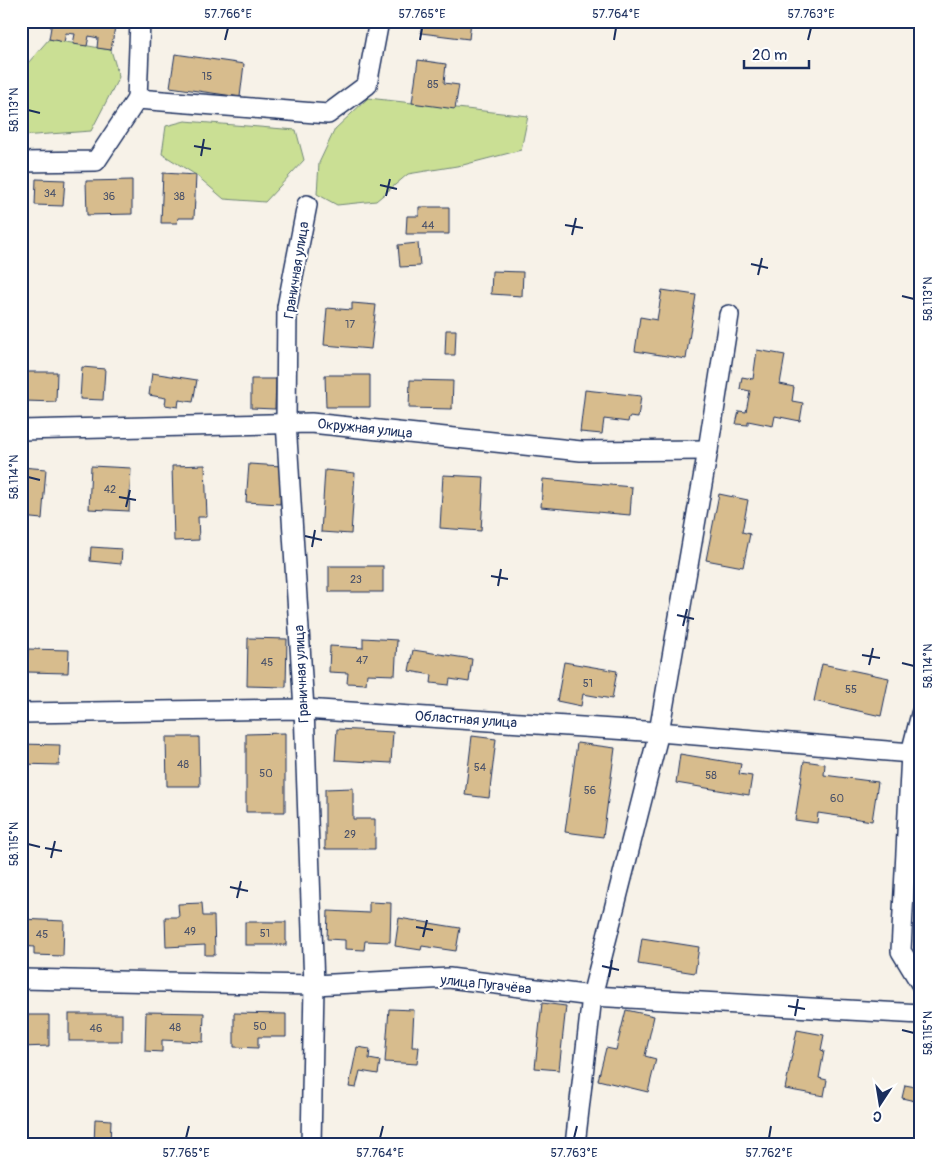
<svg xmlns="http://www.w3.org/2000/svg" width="942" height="1166" viewBox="0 0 942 1166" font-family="Pangolin,sans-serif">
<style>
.green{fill:#cadf94;stroke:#728779}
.building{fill:#d7bc8d;stroke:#1b2f5e}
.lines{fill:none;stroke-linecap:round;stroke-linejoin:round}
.minor-casing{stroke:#1b2f5e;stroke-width:22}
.minor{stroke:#fff;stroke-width:19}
.ticks{fill:none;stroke:#1b2f5e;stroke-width:2}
.labels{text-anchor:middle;stroke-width:4;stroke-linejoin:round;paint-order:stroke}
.number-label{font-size:11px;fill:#4a526a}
.street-label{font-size:14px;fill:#1b2f5e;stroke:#fff}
.neatline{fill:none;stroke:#1b2f5e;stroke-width:2}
.ticks-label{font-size:12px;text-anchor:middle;fill:#1b2f5e}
</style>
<rect width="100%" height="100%" fill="#f7f2e8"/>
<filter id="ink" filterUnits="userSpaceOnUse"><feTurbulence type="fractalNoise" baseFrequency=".02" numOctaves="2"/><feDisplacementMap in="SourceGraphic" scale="10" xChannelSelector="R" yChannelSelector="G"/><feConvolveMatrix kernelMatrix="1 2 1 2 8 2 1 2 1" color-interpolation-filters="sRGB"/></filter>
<g filter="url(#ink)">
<!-- green -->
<g class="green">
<path d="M49,39L111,50L119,77L91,131L21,136V71Z"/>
<path d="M368,98L528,116L521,150L463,165L408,174L376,201L337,205L317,194L319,163L335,129Z"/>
<path d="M185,121L296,130L304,160L265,202L224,199L196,175L162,154L166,126Z"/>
</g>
<!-- building -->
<g class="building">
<path d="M52,21H116L111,50L97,48L98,38L89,36L87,46L73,44L75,34L66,33L64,42L49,39Z"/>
<path d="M422,21H471L469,39L421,33Z"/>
<path d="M175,54L244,64L240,97L170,87Z"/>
<path d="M418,60L446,64L444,83L459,85L455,109L412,103Z"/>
<path d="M163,173L196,175L194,218H178L177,223H161Z"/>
<path d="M36,179L65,180L63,206L35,205Z"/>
<path d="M132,180V214L87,215L86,181Z"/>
<path d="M419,207H449V234H406L407,216H419Z"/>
<path d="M418,243L420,266L400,267L398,245Z"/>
<path d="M492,271L523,272L522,296L491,294Z"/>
<path d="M662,290L696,295L686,359L635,351L640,317L657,320Z"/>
<path d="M352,303L376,305L371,349L324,345L327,308L352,310Z"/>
<path d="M446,330H456L455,355H445Z"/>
<path d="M757,350L785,355L780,384L794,387L792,401L803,403L800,421L775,416L773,426L748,421V425L736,424L739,411L746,412L750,391L740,389L742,377L753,379Z"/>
<path d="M82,367L105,369L103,400L80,399Z"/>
<path d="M21,372H57L56,402L25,401L26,393L21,392Z"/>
<path d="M152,373L197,380L193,402L179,400L178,407L165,405L166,398L149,395Z"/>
<path d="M325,375H370V407H326Z"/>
<path d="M251,379H276L275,409L251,408Z"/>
<path d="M410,380L453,381L452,409L409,408Z"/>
<path d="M585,390L641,396L638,418L629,417L628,422L604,419L602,434L580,432Z"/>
<path d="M249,464L282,466L280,504L246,502Z"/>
<path d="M205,465L207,517H198L199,540L174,541L172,466Z"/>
<path d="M91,466L131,468L129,511L89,509Z"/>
<path d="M21,467L46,469L42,519L21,517Z"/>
<path d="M325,470L355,473L351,534L321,532Z"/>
<path d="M443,475L484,477L481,531L440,528Z"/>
<path d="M543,479L632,487L630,515L541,507Z"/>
<path d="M719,494L748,500L742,532L750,534L743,567L706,560Z"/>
<path d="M91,547L122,549L121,564L90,561Z"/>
<rect x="329" y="566" width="54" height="26"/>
<path d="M248,638L287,639L286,687L247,686Z"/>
<path d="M363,638L397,640L395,675L367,674L366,684L347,683L348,673L329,672L330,646L363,648Z"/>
<path d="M28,649L69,650L68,673L27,672Z"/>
<path d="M413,650L472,659L469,682L450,679L449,685L431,683L432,675L409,671Z"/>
<path d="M564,662L617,671L612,699L583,694L581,706L557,701Z"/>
<path d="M822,664L889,678L881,716L814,701Z"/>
<path d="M337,729L393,732L391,763L335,760Z"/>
<path d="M285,733V812H246V734Z"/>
<path d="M472,736L496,739L489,798L465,795Z"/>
<path d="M166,737H199L200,786H167Z"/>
<path d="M577,743L615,748L603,837L565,832Z"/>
<path d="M21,744L60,745L59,765L21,764Z"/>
<path d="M680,754L741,764L739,774L752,776L749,795L676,783Z"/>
<path d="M804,761L825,764L824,775L878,782L872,821L818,813L817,823L795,820Z"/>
<path d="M353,788V819H375V849H325V789Z"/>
<path d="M369,902L391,903L390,942L365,941L364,950L345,949V940L327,939L328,911L369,913Z"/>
<path d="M202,903L203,916H214L215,955H205V945L166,947L165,917H179L178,904Z"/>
<path d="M399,918L460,928L456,951L422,946L421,950L395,946Z"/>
<path d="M21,919L64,921L63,956L34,955V947L21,946Z"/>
<rect x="245" y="922" width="41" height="23"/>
<path d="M642,938L699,947L695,973L638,964Z"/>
<path d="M542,1003L566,1006L559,1070L535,1068Z"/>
<path d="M389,1009L414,1010L412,1047H419L417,1064L385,1062Z"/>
<path d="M626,1010L654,1016L645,1056L656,1059L648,1092L598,1080L606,1048L616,1050Z"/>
<path d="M146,1012L204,1013L203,1042L162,1040V1052L145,1051Z"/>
<path d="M234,1013L286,1014V1037H258V1048L234,1047Z"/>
<rect x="69" y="1014" width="53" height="27"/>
<path d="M21,1015H49V1046L21,1047Z"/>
<path d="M797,1030L824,1035L821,1050L824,1051L819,1078L827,1080L824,1096L785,1089Z"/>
<path d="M357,1047L370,1049L369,1059L380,1061L378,1074L360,1071L356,1088L349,1087Z"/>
<path d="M905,1085L921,1088L919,1102L902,1098Z"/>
<path d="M95,1119L111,1120L110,1145H94Z"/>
</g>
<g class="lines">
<defs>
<g id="minor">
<path d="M137,99L328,114L367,85L379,21"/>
<path d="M137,99L140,21"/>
<path d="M21,162L96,161L137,99"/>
<path d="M307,205L287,307L286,422L304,709L314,985L311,1145"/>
<path d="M21,430L311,423L581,451L708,450"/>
<path d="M21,713L304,709L659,732L911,753"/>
<path d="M921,714L911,753L901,951L921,984"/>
<path d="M21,979L314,985L449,978L592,996L921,1014"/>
<path d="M575,1145L592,996L659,732L708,450L729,315"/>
</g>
</defs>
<!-- minor casing -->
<use href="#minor" class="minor-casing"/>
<!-- minor -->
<use href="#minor" class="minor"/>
</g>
</g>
<!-- ticks -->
<path class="ticks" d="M225,40L228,28M420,40L422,28M614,40L616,28M808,40L811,28M28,110L40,113M194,146L211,149M201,156L204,139M380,185L397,189M386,196L390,179M565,225L583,228M572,235L576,218M751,264L768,268M758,275L762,258M902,296L914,299M28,477L40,480M119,497L136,500M126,507L130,490M305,536L322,540M312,547L315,530M491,576L508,579M498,586L501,569M677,615L694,619M683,626L687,609M862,655L880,658M902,663L914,666M869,665L873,648M28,844L40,847M45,848L62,851M51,858L55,841M230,887L248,891M237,898L241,881M416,927L433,930M423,937L427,920M602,966L619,970M609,977L612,960M788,1006L805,1009M795,1016L798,999M902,1030L914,1033M186,1138L189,1126M380,1138L383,1126M574,1138L577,1126M769,1138L771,1126"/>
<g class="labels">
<!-- number labels -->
<g class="number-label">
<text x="207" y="80">15</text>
<text x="433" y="88">85</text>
<text x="50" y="197">34</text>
<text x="109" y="200">36</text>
<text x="179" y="200">38</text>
<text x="428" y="229">44</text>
<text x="350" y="328">17</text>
<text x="110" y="493">42</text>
<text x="356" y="583">23</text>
<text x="362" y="664">47</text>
<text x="267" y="666">45</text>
<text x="588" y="687">51</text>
<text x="851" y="693">55</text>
<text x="183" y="768">48</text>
<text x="480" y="771">54</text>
<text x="266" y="777">50</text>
<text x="711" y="779">58</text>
<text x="590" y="794">56</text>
<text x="837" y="802">60</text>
<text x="350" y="838">29</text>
<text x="190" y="935">49</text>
<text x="265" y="937">51</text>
<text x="42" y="938">45</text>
<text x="260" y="1030">50</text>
<text x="175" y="1031">48</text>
<text x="96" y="1032">46</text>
</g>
<!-- street labels -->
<g class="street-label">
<text transform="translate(296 270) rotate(-81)" y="5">Граничная улица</text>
<text transform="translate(365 428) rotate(6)" y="5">Окружная улица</text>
<text transform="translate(301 674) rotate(-93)" y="5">Граничная улица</text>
<text transform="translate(466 719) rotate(4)" y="5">Областная улица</text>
<text transform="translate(486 984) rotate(6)" y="5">улица Пугачёва</text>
</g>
</g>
<!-- margin -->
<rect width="942" height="1166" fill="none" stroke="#fff" stroke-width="55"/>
<!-- north arrow -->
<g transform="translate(880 1104) rotate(192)" stroke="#ffffff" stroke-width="4" paint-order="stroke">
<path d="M0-4L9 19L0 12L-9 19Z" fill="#1b2f5e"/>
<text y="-8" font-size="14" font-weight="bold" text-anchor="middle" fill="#1b2f5e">С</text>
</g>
<!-- scale -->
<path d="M744 60v8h65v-8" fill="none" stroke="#1b2f5e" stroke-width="2.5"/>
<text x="752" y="60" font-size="15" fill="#1b2f5e" stroke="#ffffff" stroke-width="4" paint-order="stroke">20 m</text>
<rect x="28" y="28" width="886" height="1110" class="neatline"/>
<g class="ticks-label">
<text x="228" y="18">57.766°E</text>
<text x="422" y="18">57.765°E</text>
<text x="616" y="18">57.764°E</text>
<text x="811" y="18">57.763°E</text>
<text transform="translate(14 110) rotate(-90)" y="4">58.113°N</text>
<text transform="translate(928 299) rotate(-90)" y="4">58.113°N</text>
<text transform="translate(14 477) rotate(-90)" y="4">58.114°N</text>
<text transform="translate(928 666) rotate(-90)" y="4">58.114°N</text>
<text transform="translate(14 844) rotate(-90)" y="4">58.115°N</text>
<text transform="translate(928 1033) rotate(-90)" y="4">58.115°N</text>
<text x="186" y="1157">57.765°E</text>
<text x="380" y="1157">57.764°E</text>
<text x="574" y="1157">57.763°E</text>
<text x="769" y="1157">57.762°E</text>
</g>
</svg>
